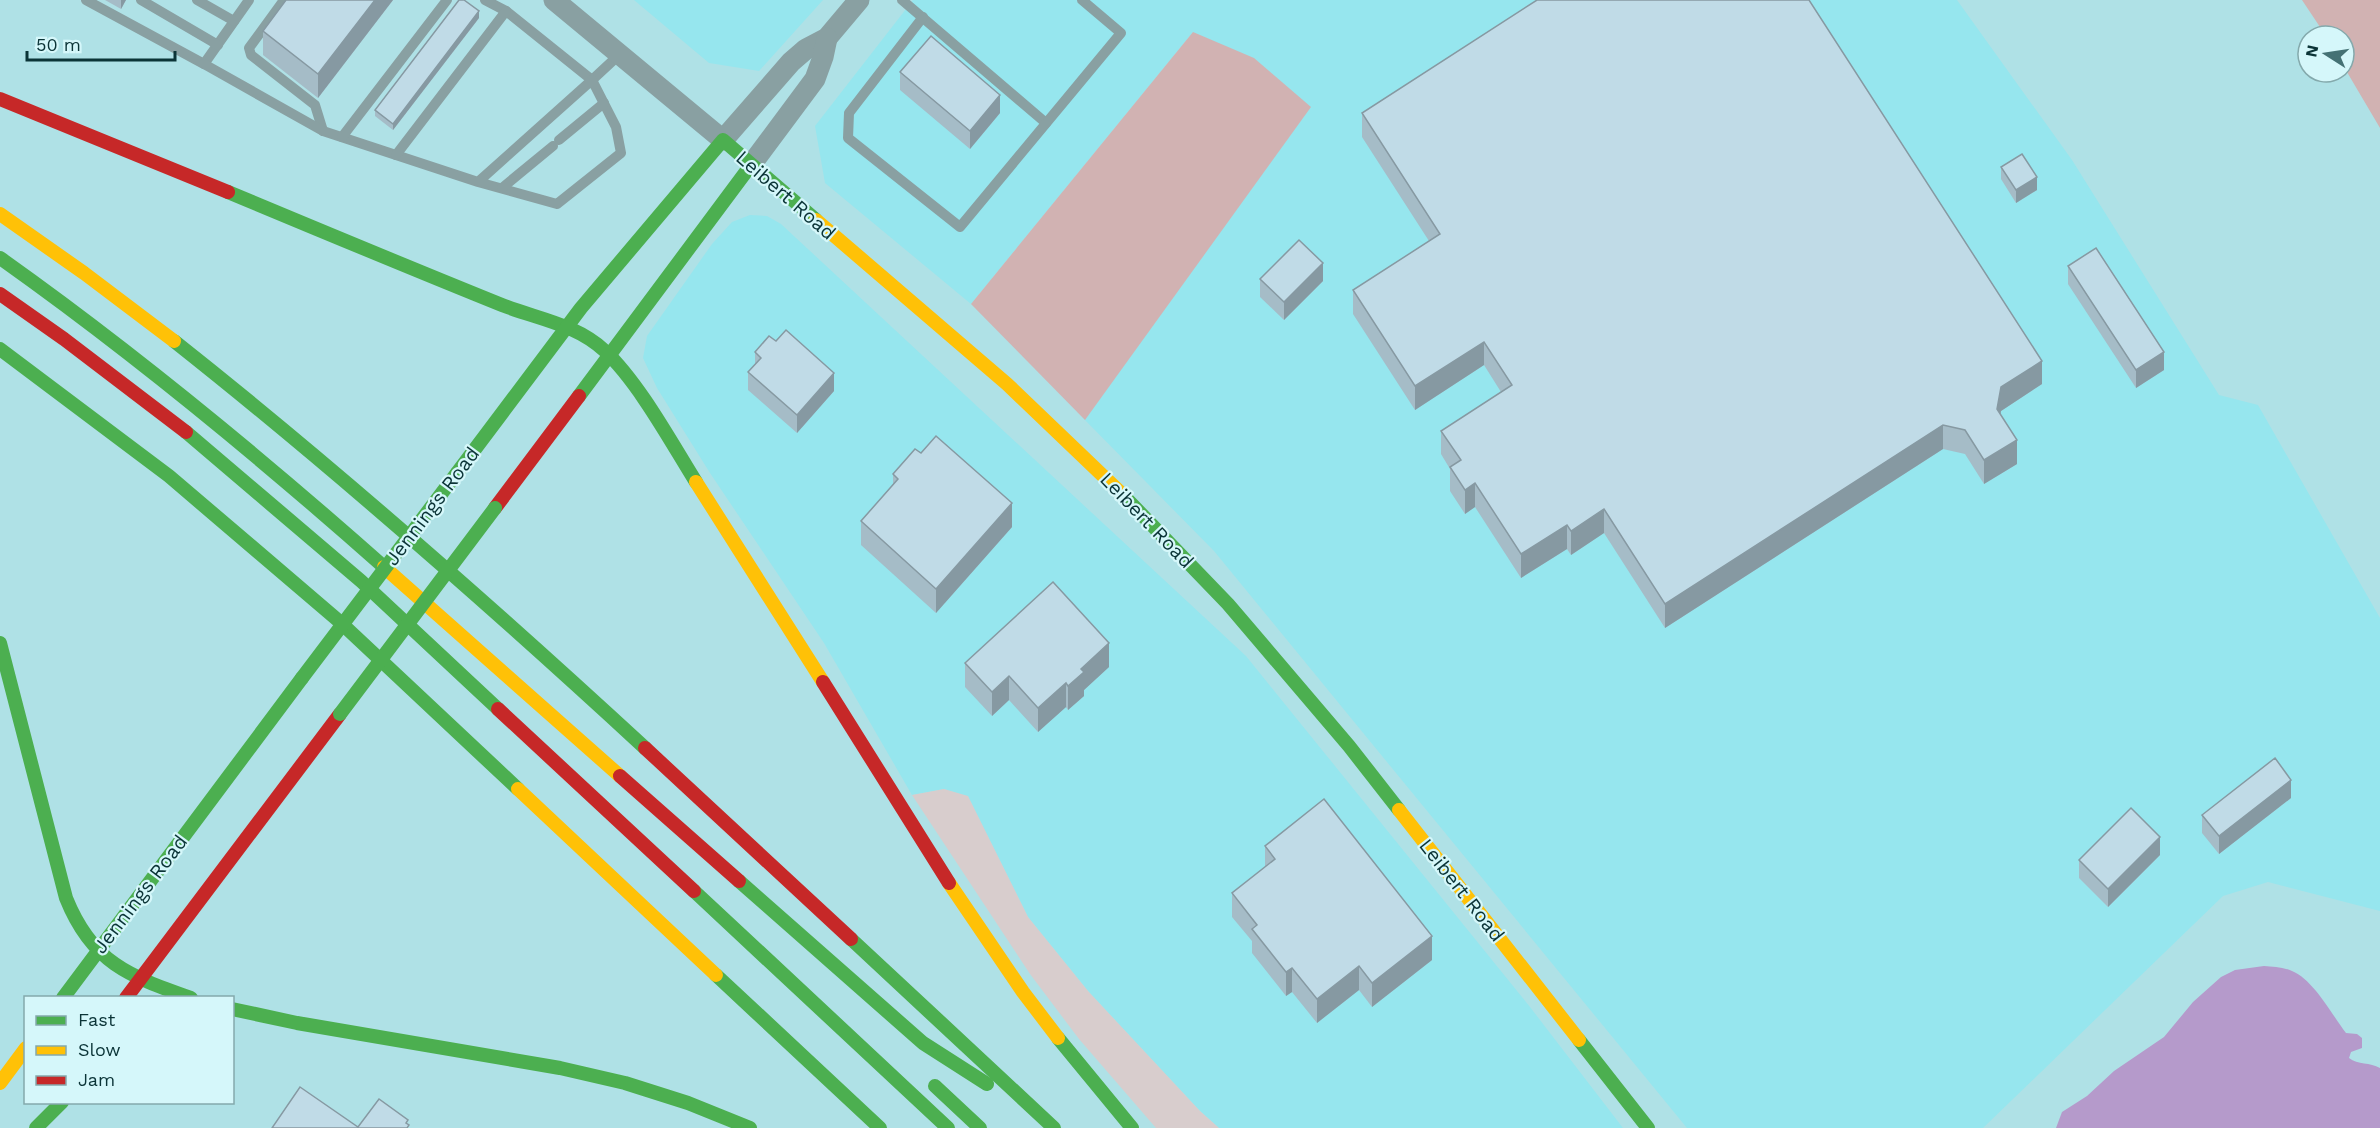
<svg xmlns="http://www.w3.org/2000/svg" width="2380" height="1128" viewBox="0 0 2380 1128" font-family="'Work Sans',sans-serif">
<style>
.built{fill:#96e6ee}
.green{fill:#d8cdcd}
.forest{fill:#d1b2b2}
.water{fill:#b59acb}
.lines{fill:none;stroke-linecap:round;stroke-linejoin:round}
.lane{stroke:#89a0a2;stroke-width:10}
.street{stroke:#89a0a2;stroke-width:21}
.fast{stroke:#4caf50;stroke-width:14}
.slow{stroke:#ffc107;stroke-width:14}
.jam{stroke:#c62828;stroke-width:14}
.fast-bridge{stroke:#4caf50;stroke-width:14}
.wall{fill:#a5bcc7}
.shaded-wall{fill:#8699a2}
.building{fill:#c0dbe7;stroke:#8699a2;stroke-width:1.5}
.labels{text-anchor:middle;stroke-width:4.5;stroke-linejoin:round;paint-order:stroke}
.street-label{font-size:20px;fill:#0b3437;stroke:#d5f7fa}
</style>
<rect width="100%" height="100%" fill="#afe1e6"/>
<!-- built -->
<g class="built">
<path d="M634,0H823L759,71L709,63Z"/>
<path d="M913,0H1957L2072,160L2219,395L2258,405L2380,618V911L2268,882L2223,896L1983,1128H1687L1214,551L1082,417L1193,32L971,304L825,183L815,126Z"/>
<path d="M750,215L767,216L781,224L1246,656L1530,1007L1623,1128H1219L1200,1111L1088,991L1028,917L968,797L944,789L912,795L824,643L710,473L657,388L643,358L647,336L712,244L732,222Z"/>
</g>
<!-- green -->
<path class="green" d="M944,789L968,796L1028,917L1088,991L1200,1111L1219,1128H1156L1079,1039L1030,974L912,795Z"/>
<!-- forest -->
<g class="forest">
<path d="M2302,0H2380V128L2344,67V36H2326Z"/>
<path d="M1193,32L1254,58L1311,107L1085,420L971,304Z"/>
</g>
<!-- water -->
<path class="water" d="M2264,966C2273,967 2284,967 2292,971C2314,980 2332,1015 2346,1033L2357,1034L2362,1038V1048L2351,1052L2349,1058C2358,1065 2370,1062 2380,1068V1128H2056L2062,1112L2087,1096L2114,1071L2164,1037L2193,1002L2221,977L2235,970Z"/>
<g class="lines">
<!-- lane -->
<g class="lane">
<path d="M86,0L204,64L249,0"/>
<path d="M141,0L218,45"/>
<path d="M197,0L234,21"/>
<path d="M284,0L249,48L251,55L315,105L323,131"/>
<path d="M485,0L506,11L592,80L620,54"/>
<path d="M902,0L1046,123"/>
<path d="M923,17L849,113L848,138L960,227L1121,33L1082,0"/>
<path d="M204,64L323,131L478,182L557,204L621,153L616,127L592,80L478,182"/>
<path d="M342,137L447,0"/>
<path d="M559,140L604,103"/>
<path d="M396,155L506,11"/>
<path d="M502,188L553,146"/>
</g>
<!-- street -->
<g class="street">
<path d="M554,0L723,140L791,62L806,49L827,38L859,0"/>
<path d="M751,165L815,79L823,57L827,38"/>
</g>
<!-- fast -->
<g class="fast">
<path d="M228,192C319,230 410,268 502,305C538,319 576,324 605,351C639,383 671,442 696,482"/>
<path d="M0,258C134,353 261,458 384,567"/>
<path d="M174,341C337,470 492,607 645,748"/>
<path d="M0,349L169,476L340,622L518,789"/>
<path d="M579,396L751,165"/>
<path d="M186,432L361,581L498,709"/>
<path d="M457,473L581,308L723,140L816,220"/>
<path d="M1122,494L1228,604L1349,746L1399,810"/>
<path d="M0,643L66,898C92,963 129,976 191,998"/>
<path d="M739,881L923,1043L987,1084"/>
<path d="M694,891L948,1128"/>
<path d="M851,939L1054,1128"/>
<path d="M716,975L880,1128"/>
<path d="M63,998L302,678"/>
<path d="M232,1009L297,1023L560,1068L625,1083L688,1103L750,1128"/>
<path d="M1058,1038L1132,1128"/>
<path d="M1579,1040L1648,1128"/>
<path d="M935,1086L980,1128"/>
<path d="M36,1128L62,1102"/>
</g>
<!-- slow -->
<g class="slow">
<path d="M0,214L84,273L174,341"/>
<path d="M816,220L1007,384L1122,494"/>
<path d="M696,482L823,682"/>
<path d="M384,567L620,776"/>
<path d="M518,789L716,975"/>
<path d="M1399,810L1579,1040"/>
<path d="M949,883L1023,992L1058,1038"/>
<path d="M0,1083L26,1048"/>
</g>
<!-- jam -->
<g class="jam">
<path d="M0,99L228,192"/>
<path d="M0,294L64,339L186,432"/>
<path d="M495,508L579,396"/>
<path d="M823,682L949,883"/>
<path d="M498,709L694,891"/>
<path d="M645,748L851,939"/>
<path d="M620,776L739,881"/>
<path d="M126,998L340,714"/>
</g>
<!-- fast-bridge -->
<g class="fast-bridge">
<path d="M302,678L457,473"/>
<path d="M340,714L495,508"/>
</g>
</g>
<!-- wall -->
<g class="wall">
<path d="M105,0H126L121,9Z"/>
<path d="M286,0H393L318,98L263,55V31Z"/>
<path d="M479,18L393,130L375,116V110Z"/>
<path d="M900,72L1000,113L970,149L900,90Z"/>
<path d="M1362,113L2042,384L2001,411L2000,415L2017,464L1984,484L1965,454L1943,449L1665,628L1604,533L1571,555L1567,549L1521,578L1475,507L1465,514L1450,491V469L1441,454V431L1501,392L1484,365L1415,410L1353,314V290L1429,241L1362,137Z"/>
<path d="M2001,167L2037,190L2016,203L2001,179Z"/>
<path d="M2068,266L2164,370L2136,388L2068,284Z"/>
<path d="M1260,279L1323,281L1284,320L1260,297Z"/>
<path d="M776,341L834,391L797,433L748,390V372L755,365V352Z"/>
<path d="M893,474L1012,527L936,613L861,545V521L893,485Z"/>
<path d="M965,663L1109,667L1084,690V696L1068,710L1066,707L1038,732L1009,700L992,716L965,687Z"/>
<path d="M2291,798L2219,854L2202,833V815Z"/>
<path d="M1265,846L1432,960L1372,1007L1359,990L1317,1023L1292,992L1286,996L1252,953V941L1232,917V893L1265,867Z"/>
<path d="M2160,855L2108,907L2079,878V860Z"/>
</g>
<!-- shaded-wall -->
<g class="shaded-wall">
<path d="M121,0H126L121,9Z"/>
<path d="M375,0H393L318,98V74Z"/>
<path d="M479,11V18L393,130V124Z"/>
<path d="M1000,95V113L970,149V131Z"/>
<path d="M2037,177V190L2016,203V190Z"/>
<path d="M1323,263V281L1284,320V302Z"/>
<path d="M1484,342V365L1415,410V386Z"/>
<path d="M2164,352V370L2136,388V370Z"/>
<path d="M2042,361V384L2001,411L1997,433V409L2001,387Z"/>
<path d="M834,373V391L797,433V415Z"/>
<path d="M1943,425V449L1665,628V604Z"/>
<path d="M2017,440V464L1984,484V460Z"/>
<path d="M1475,483V507L1465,514V490Z"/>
<path d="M1012,503V527L936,613V589Z"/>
<path d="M1604,509V533L1571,555V531Z"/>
<path d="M1567,525V549L1521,578V554Z"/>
<path d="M1109,643V667L1084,690V696L1068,710V686L1081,669Z"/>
<path d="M1009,676V700L992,716V692Z"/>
<path d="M1066,683V707L1038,732V708Z"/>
<path d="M2291,780V798L2219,854V836Z"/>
<path d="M2160,837V855L2108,907V889Z"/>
<path d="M1432,936V960L1372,1007V983Z"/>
<path d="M1359,966V990L1317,1023V999Z"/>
<path d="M1292,968V992L1286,996V972Z"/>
</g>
<!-- building -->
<g class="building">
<path d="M286,0H375L318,74L263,31Z"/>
<path d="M459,0H464L479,11L393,124L375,110Z"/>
<path d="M1537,0H1809L2042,361L2001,387L1997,409L2017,440L1984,460L1965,430L1943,425L1665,604L1604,509L1571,531L1567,525L1521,554L1475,483L1465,490L1450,467L1461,460L1441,431L1512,385L1484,342L1415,386L1353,290L1440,234L1362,113Z"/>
<path d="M931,36L1000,95L970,131L900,72Z"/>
<path d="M2022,154L2037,177L2016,190L2001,167Z"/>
<path d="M1299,240L1323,263L1284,302L1260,279Z"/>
<path d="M2096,248L2164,352L2136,370L2068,266Z"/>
<path d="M786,330L834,373L797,415L748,372L761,358L755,352L769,336L776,341Z"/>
<path d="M936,436L1012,503L936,589L861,521L898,479L893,474L915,449L921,453Z"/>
<path d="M1053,582L1109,643L1081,669L1084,672L1068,686L1066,683L1038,708L1009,676L992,692L965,663Z"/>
<path d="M2275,758L2291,780L2219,836L2202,815Z"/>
<path d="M1324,799L1432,936L1372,983L1359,966L1317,999L1292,968L1286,972L1252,929L1257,925L1232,893L1275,859L1265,846Z"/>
<path d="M2131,808L2160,837L2108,889L2079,860Z"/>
<path d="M300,1087L358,1127L379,1099L408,1120L406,1123L409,1125L407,1128H272Z"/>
</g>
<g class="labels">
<!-- street labels -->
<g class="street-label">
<text transform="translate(786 195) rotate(41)" y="7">Leibert Road</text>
<text transform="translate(432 506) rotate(-53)" y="7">Jennings Road</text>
<text transform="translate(1147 520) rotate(46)" y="7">Leibert Road</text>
<text transform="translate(1462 890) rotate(52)" y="7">Leibert Road</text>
<text transform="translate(140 894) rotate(-53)" y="7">Jennings Road</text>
</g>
</g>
<!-- legend -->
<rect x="24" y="996" width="210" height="108" fill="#d5f7fa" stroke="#84a9ac" stroke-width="1.5"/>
<rect x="36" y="1016" width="30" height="9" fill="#4caf50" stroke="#84a9ac" stroke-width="1.5"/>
<text x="78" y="1026" font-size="18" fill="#0b3437">Fast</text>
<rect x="36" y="1046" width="30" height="9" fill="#ffc107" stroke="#84a9ac" stroke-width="1.5"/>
<text x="78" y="1056" font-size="18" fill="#0b3437">Slow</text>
<rect x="36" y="1076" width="30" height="9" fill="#c62828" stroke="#84a9ac" stroke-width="1.5"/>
<text x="78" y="1086" font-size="18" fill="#0b3437">Jam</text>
<!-- north arrow -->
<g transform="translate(2326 54) rotate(282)"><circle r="28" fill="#d5f7fa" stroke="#84a9ac" stroke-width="1.5"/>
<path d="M0-4.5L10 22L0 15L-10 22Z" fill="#447174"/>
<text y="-9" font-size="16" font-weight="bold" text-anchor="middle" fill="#0b3437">N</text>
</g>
<!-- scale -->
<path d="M27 51v9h148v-9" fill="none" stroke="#0b3437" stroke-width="3"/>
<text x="36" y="51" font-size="18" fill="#0b3437" stroke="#d5f7fa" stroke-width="4.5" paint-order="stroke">50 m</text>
</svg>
